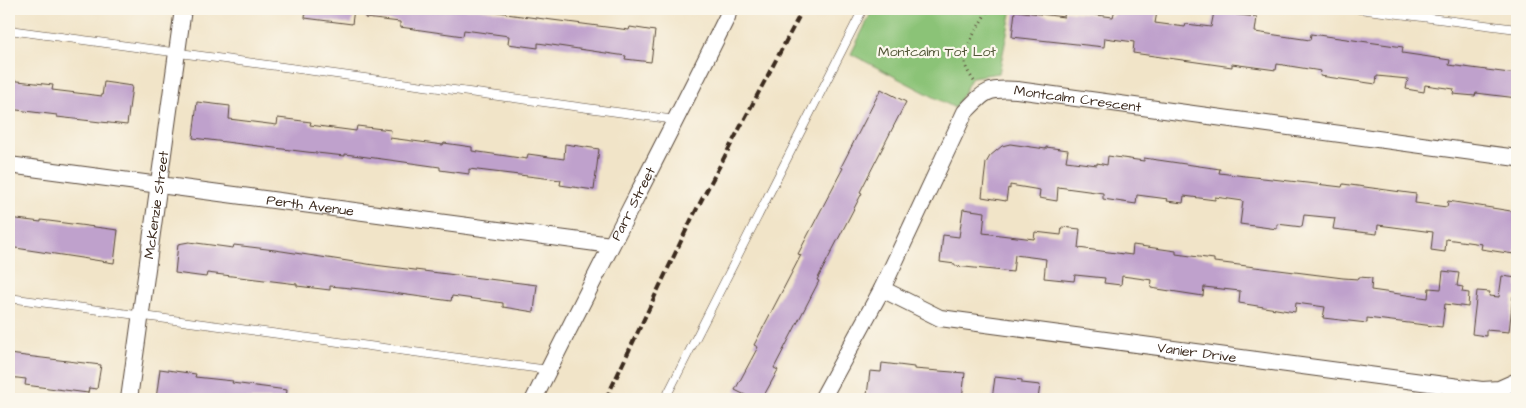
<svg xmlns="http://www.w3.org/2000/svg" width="1526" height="408" viewBox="0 0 1526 408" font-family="'Architects Daughter',sans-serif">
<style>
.green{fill:#8bc377;stroke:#63764a}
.building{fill:#bfa1cc}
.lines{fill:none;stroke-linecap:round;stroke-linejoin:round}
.service-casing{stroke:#564638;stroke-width:9}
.minor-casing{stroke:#564638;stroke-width:18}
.path{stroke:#564638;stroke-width:3;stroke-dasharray:1 4;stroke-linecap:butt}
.service{stroke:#fff;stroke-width:8}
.minor{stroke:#fff;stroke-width:16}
.rail{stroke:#3b2a1e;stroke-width:4;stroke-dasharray:8 4;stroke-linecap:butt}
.labels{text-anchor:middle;stroke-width:4.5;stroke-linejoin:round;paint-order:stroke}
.park-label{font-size:14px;fill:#535839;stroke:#fbf7ec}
.street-label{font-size:14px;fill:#3b2a1e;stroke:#fbf7ec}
</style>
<rect width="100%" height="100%" fill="#fbf7ec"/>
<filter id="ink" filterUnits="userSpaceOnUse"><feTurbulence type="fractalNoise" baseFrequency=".02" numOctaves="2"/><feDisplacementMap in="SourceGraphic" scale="10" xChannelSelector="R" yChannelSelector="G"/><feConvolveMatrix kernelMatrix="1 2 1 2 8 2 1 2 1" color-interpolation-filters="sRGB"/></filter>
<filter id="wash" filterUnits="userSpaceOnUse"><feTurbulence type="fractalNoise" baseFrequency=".0096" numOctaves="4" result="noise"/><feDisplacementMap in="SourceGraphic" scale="20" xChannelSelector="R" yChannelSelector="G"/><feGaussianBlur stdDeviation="1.12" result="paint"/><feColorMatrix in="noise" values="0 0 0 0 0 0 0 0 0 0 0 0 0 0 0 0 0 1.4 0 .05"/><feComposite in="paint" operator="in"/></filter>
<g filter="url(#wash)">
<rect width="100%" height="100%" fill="#f1e4c8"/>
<!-- green -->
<path class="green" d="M873,9H1012L999,73L972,77L955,108L851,54Z"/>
<g id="blocks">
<!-- building -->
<g class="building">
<path d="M306,9H354L352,24L305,18Z"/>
<path d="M366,9H478L506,13V14L629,30L630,27L655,31L651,62L625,59L626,56L538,43V48L508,44L509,36L464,30L463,36L400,27V22L365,18Z"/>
<path d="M1115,9L1157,12L1155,23L1185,27L1186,24L1211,27L1214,12L1257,17L1255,32L1310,40L1311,34L1403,47L1402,53L1450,60L1449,65L1517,74V98L1476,93L1475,96L1453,94L1454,89L1425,85L1424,92L1406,89L1408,79L1377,76L1376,84L1320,76L1321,71L1277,64L1276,70L1232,64V67L1133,53L1134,42L1105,38L1104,47L1012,37L1015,11L1064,17L1065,11L1113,17Z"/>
<path d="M9,80L53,85L52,90L102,96L104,82L132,86L127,125L57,117V115L9,109Z"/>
<path d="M881,89L906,102L860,192L862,193L817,280L819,281L774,368L778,370L762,399H753L735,390L758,347L754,345L801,255L798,254L843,168L841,167Z"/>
<path d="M197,102L230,106L229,119L277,125L278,118L311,122L310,125L356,131L357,126L391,130L390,138L443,145L444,143L472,147V151L527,159L528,154L564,159L565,144L599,149L594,190L560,185L561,180L469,169V174L440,170V167L397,161L345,154V156L307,152L193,138Z"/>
<path d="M1010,144L1046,149V147L1068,150L1066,161L1097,165V163L1107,165L1108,156L1144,161V158L1220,169L1219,173L1342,187L1343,184L1416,194L1415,203L1447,207L1448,201L1517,212V245H1516L1514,254L1481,249L1482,244L1446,239L1445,252L1431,250L1433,232L1378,225L1377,234L1333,229L1335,218L1304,215L1302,227L1277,224V229L1240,224L1243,201L1215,197V200L1184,196L1183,203L1167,201L1168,199L1137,195L1136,204L1103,199V193L1058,187L1057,201L1039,198L1040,190L1010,185V189L1008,188L1006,201L982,197L986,163L990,156L1002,146Z"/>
<path d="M963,209L985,212L983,233L1034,239L1035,232L1061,235L1062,227L1080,229L1078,248L1132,255L1133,245L1176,251V254L1214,259V262L1223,263L1343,278L1358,279L1359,277L1372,278L1371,290L1428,298L1429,288L1441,289L1443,271L1459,273L1457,286L1463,287L1462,292L1469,293L1468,307L1445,304L1442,327L1367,318V323L1323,318L1325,307L1296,303L1295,312L1239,303L1240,291L1204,287L1203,296L1151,288L1152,280L1122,276L1121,285L1104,283L1105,278L1075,275L1074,281L1044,278L1046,259L1015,255L1013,272L955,266V264L940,262L943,235L959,237Z"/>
<path d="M9,218L41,222V220L118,230L114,263L9,247Z"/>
<path d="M189,242L233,248L234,245L275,250L374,265L537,285L534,312L503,307V303L452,296L451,301L371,290L330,286V290L297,286V284L207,273L206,277L175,273L178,244Z"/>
<path d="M1502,276L1517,278V297L1513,296L1509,332L1486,330V336L1472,334L1477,291L1490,292L1489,296L1499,297Z"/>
<path d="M9,354L101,365L97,389L89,388L88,393L25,385L26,379L9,377Z"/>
<path d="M882,363L914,367V369L965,373L962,399H877V397L867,395L870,371L881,372Z"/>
<path d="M160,369L196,374L195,377L233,381L232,383L287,390L286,399H156Z"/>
<path d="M995,377L1022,380V383L1040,385L1038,399H992Z"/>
</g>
</g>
</g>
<g filter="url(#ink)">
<use href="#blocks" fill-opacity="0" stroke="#564638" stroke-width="1"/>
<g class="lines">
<defs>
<g id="service">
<path d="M1359,9L1517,29"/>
<path d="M9,30L676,120"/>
<path d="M9,298L549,370"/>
<path d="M665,399L863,9"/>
</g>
<g id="minor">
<path id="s1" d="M9,165L611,245"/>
<path id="s2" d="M882,289L940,318L1482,390L1499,389L1517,381"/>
<path id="s3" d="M129,399L183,9"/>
<path id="s4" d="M534,399C597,271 664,145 727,17L729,9"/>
<path id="s5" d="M822,399L882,289L965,112C985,91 987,88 1017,90L1517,158"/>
</g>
</defs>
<!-- service casing -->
<use href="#service" class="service-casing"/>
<!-- minor casing -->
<use href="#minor" class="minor-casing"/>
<!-- path -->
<path class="path" d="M974,81C971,77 968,72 966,67C960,50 981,24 988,9"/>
<!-- service -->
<use href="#service" class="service"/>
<!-- minor -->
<use href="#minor" class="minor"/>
<!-- rail -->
<path class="rail" d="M606,399L692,218L803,9"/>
</g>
</g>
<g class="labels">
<!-- park labels -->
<g class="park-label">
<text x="937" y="56">Montcalm Tot Lot</text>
</g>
<!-- street labels -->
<g class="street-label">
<text dy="5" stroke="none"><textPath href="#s5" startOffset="442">Montcalm Crescent</textPath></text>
<text dy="5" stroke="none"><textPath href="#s3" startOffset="196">McKenzie Street</textPath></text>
<text dy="5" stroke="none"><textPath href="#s4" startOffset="219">Parr Street</textPath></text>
<text dy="5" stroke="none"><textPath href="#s1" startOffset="304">Perth Avenue</textPath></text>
<text dy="5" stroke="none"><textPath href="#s2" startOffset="324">Vanier Drive</textPath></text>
</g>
</g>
<!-- margin -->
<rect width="1526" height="408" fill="none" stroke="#fbf7ec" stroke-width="30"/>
</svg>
